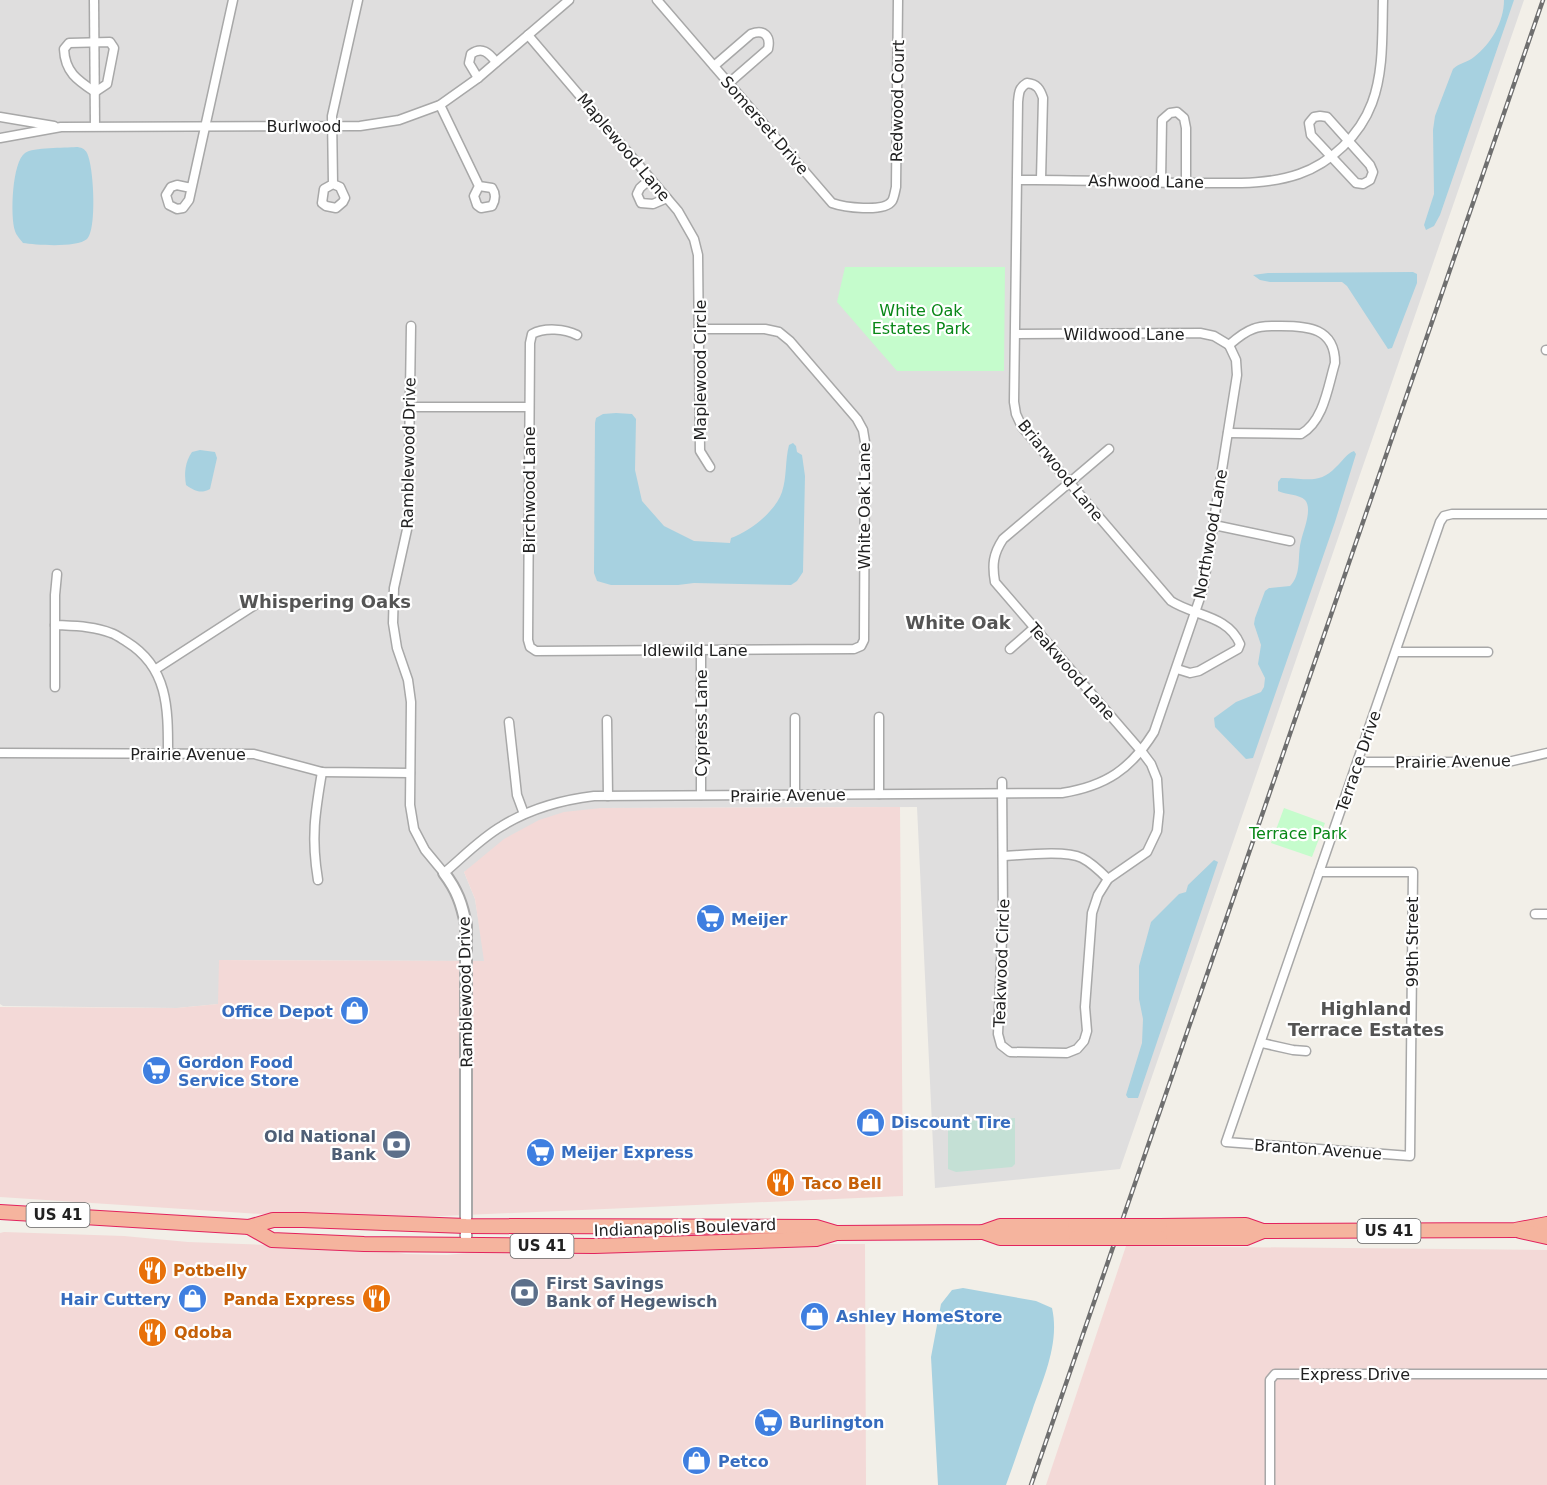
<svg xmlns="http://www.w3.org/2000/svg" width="1547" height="1485" viewBox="0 0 1547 1485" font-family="'DejaVu Sans',sans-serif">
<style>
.residential{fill:#dfdede}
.commercial{fill:#f3d9d7}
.wetland{fill:#c4e0d5}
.park{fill:#c5fccc}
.water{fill:#a7d1e0}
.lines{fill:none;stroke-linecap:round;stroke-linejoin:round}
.minor-casing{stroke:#a8a8a8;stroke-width:11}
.tertiary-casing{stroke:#a8a8a8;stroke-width:14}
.trunk-casing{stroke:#e2235d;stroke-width:16}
.minor{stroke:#fff;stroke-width:8}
.tertiary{stroke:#fff;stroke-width:10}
.trunk{stroke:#f5b49e;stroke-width:14}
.rail-casing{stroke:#6f6f6f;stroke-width:4.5}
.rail{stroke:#fff;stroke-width:2;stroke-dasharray:7;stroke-linecap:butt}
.trunk-bridge-casing{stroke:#e2235d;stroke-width:16;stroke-linecap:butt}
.trunk-bridge{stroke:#f5b49e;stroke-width:14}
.labels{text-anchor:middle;stroke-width:4.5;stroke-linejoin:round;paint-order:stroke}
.shield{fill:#fff;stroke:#646464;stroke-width:1.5}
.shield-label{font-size:15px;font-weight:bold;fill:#212121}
.street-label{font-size:16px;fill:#212121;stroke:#fff}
.park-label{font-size:16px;fill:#088717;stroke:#fff}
.shop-label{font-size:16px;font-weight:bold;fill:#366cbe;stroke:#fff;text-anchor:start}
.service-label{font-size:16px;font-weight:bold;fill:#4e5e75;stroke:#fff;text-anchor:end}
.food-label{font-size:16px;font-weight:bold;fill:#c56008;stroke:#fff;text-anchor:start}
.neighbourhood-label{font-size:18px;font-weight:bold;fill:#545454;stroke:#fff}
</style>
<rect width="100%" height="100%" fill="#f2efe8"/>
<!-- residential -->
<path class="residential" d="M0,0H1524L1120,1169L935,1188L917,807L601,808L464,872L475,899L485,961L219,960V1004L177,1008L3,1006L0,1004Z"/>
<!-- commercial -->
<g class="commercial">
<path d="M900,807L903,1196L352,1220L0,1197V1007L177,1008L218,1004L219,960L484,961L475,899L464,872L504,839L539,820L564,812L601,808Z"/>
<path d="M4,1232L124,1236L188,1242L373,1249L406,1254L447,1255L486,1251L710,1250L821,1244H865L866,1485H0V1233Z"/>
<path d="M1126,1246L1547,1250V1485H1046Z"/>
</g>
<!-- wetland -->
<path class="wetland" d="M1015,1118V1164L1012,1167L956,1172L948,1169V1125L950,1122Z"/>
<!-- park -->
<g class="park">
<path d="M845,267H1005L1004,371H897L837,302Z"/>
<path d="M1284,808L1325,823L1312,857L1271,843Z"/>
</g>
<!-- water -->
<g class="water">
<path d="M1504,0H1514L1440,215L1434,226L1426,230L1424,225L1434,194L1433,130L1435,116L1453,69C1459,63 1468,62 1474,57C1491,44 1504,22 1504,0Z"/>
<path d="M76,147C81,147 85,149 87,153C94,167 97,230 87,239C77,248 36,245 23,243C21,240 16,235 15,231C10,216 12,162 25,153C33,147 65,148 76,147Z"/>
<path d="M1413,272L1417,274V283L1392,348L1388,349L1347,286L1342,282H1270L1260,280L1253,275L1268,273Z"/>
<path d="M616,413L632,414L636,419L635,470L642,501L664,526L694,541L730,543L731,538C750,531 775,512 782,492C787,477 785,460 789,445L793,443L796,446L797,452L802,455L805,476L803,572L797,581L791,585L694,583L678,585H611L597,581L594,573L595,423L596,418L603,414Z"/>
<path d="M200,450L215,452L217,458L210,489C200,494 195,491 186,485C184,473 185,462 192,452Z"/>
<path d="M1354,451L1356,454L1335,522L1253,758L1246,759L1215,727L1214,718L1236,702L1261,692L1264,687L1265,678L1258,664L1261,645L1254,624L1255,618L1265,591L1269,588L1290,586C1302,574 1297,556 1301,541C1303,531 1313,509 1305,500C1299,494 1286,495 1278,491V482L1281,478C1304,477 1318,486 1336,467C1342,462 1346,454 1354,451Z"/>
<path d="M1214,860L1218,862L1138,1098H1128L1126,1095L1142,1043L1143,1019L1139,999V966L1151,922L1179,894L1186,892L1188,885Z"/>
<path d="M963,1288L1036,1301L1052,1308C1060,1343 1043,1379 1032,1411C1023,1436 1015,1460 1006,1485H938L931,1357L941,1304L952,1290Z"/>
</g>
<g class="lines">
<defs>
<g id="minor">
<path d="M94,0L95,126"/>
<path d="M657,0L832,203C843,207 884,213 892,201C894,198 895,191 896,187L898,0"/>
<path d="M528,35L678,211L694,239L698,255L700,451L710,467"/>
<path d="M110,42L114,48L107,84L95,92C77,80 65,72 64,49L69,43Z"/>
<path d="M714,66L751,34C764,29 771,36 768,49L729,83"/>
<path d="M478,78L469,63L471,54C482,46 489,53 496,62"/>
<path d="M440,105L479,186L492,188C496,194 496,199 492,206L481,208L477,205L474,196L479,186"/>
<path d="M1320,116L1327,117L1370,165L1373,172L1370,180L1363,184L1356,183L1311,135L1309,123L1314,117Z"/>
<path d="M0,117L54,126"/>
<path d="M0,138L61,127L360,126L399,120L440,105L478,78L569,0"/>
<path d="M650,179L640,188L637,194L641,203L653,204L667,198"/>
<path d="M1041,179L1043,98C1040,89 1037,84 1027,83C1019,88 1019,92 1018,102L1014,402L1016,414L1022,427L1171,601C1194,616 1228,615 1240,644L1238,649L1199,671L1190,673L1177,669"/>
<path d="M1018,180C1078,179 1139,183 1199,183C1232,183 1267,185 1299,174C1331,163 1360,135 1372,103C1384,71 1382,34 1383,0"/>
<path d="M1161,182L1162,120L1170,113L1177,112L1184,118L1186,128V183"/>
<path d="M333,184L340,187L345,198L343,202L336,208L326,206L322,203L324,189L333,184L332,116L358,0"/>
<path d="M191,188L177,185L171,187L166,195L169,205L177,209L183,208L189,200L233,0"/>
<path d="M411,326L408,525L394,588L393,623L397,648L408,680L411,702L410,805L414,829L425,850L444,873C463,857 481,838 502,826C531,808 561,800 594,796L1062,793C1106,786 1131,769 1154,732L1203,589L1237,375L1236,360L1229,345"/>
<path d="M1016,334L1200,333L1214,336L1229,345"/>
<path d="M577,335C565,329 545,327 532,334L530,343L528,640L530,647L536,651L854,649L861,646L864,640L865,442L863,430L857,419L790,341L779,332L765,329H699"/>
<path d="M1546,350H1547"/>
<path d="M410,407H529"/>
<path d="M1228,433L1301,434C1324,421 1328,386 1335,363C1335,328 1308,326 1281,326C1272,326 1261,325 1253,329C1244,332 1236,339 1229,345"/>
<path d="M1214,525L1290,541"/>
<path d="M55,625C74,626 94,626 111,633C117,635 122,639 127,642C169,668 168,710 168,755"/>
<path d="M1010,649L1034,628"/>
<path d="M1396,652H1488"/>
<path d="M156,669L258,603"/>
<path d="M55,687V595L57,574"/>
<path d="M879,717V794"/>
<path d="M795,718V795"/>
<path d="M607,720L608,796"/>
<path d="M509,722L517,795L524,814"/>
<path d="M0,753L254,754L322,772L410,773"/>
<path d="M1358,762H1508L1547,753"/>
<path d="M1002,782L1003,914L998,1034L1001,1045L1010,1052L1067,1053L1077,1049L1084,1041L1087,1031L1085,1007L1092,913L1098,895L1108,879L1147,852L1157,831L1159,812L1157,779L1151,764L1142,752L995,582C992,565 993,554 1003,539L1109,449"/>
<path d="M701,795V650"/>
<path d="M1003,856C1023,855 1065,850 1082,858C1092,863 1100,871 1108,879"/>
<path d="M1319,872H1413L1410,1156L1226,1142L1440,522L1444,516L1452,514H1547"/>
<path d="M318,880C311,838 315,813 322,772"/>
<path d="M1535,914H1547"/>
<path d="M1262,1043L1293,1050L1306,1051"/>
<path d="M1270,1485V1380L1275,1374H1547"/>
</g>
<path id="tertiary" d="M444,873C457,890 462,904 466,925V1245"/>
<g id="trunk">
<path d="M0,1212L249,1227L273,1220H303L466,1226L816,1227L836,1233"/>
<path d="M1160,1226L1246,1225L1263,1231L1515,1230L1547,1224"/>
<path d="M249,1227L272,1240L364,1244L594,1246L816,1239L836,1233L983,1232L1000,1226H1075"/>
<path d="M1520,1231L1547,1237"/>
<path d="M983,1232L1000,1238H1076"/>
<path d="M1160,1238H1246L1263,1231"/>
</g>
</defs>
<!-- minor casing -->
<use href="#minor" class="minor-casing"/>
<!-- tertiary casing -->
<use href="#tertiary" class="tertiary-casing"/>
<!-- trunk casing -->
<use href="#trunk" class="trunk-casing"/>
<!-- minor -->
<use href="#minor" class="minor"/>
<!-- tertiary -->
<use href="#tertiary" class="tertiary"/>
<!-- trunk -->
<use href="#trunk" class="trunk"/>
<defs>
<path id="rail" d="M1031,1485L1543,0"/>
</defs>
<!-- rail casing -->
<use href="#rail" class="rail-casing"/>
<!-- rail -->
<use href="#rail" class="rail"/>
<defs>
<g id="trunk-bridge">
<path d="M1075,1226H1160"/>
<path d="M1076,1238H1160"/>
</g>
</defs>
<!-- trunk-bridge casing -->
<use href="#trunk-bridge" class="trunk-bridge-casing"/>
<!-- trunk-bridge -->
<use href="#trunk-bridge" class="trunk-bridge"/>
</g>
<!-- icons -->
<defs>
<symbol id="supermarket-disc" viewBox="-11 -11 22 22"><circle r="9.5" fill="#3f7fe0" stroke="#fff"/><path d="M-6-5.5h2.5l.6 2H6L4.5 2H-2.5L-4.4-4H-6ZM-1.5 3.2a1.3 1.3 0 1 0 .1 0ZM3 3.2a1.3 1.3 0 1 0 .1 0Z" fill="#fff"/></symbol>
<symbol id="shop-disc" viewBox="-11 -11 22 22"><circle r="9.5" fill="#3f7fe0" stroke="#fff"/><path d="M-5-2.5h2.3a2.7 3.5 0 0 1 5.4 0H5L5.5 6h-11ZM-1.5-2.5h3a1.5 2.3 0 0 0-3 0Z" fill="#fff"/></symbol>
<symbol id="bank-disc" viewBox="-11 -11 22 22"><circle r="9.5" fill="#5c6f8a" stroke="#fff"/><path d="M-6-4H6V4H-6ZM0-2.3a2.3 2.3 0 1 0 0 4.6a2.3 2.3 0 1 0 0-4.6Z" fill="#fff"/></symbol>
<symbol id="restaurant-disc" viewBox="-11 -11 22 22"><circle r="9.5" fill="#e8710a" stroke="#fff"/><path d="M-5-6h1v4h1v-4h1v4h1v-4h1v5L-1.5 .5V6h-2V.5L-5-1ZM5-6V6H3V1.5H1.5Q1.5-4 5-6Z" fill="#fff"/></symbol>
</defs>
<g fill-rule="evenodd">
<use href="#supermarket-disc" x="694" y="902" width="33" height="33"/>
<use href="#shop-disc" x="338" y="994" width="33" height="33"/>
<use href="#supermarket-disc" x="140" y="1054" width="33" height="33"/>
<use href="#shop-disc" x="854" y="1106" width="33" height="33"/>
<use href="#bank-disc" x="380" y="1128" width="33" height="33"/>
<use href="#supermarket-disc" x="524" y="1136" width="33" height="33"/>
<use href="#restaurant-disc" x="764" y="1166" width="33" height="33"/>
<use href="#restaurant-disc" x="136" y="1254" width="33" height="33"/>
<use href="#bank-disc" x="508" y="1276" width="33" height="33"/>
<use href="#shop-disc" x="176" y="1282" width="33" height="33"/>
<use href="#restaurant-disc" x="360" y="1282" width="33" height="33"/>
<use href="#shop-disc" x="798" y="1300" width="33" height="33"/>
<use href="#restaurant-disc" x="136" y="1316" width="33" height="33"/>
<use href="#supermarket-disc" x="752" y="1406" width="33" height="33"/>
<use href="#shop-disc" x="680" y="1444" width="33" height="33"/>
</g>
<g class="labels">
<!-- shield labels -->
<g class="shield">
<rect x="26.5" y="1203" width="63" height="24" rx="4.5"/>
<rect x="1357.5" y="1219" width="63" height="24" rx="4.5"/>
<rect x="510.5" y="1234" width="63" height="24" rx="4.5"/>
</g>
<g class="shield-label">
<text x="58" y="1220">US 41</text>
<text x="1389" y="1236">US 41</text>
<text x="542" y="1251">US 41</text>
</g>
<!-- street labels -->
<g class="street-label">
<text transform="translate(897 101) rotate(-89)" y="6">Redwood Court</text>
<text transform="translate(765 125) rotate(49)" y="6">Somerset Drive</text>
<text x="304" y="132">Burlwood</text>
<text transform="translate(624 147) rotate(50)" y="6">Maplewood Lane</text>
<text transform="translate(1146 181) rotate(1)" y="6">Ashwood Lane</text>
<text x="1124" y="340">Wildwood Lane</text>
<text transform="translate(700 370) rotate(-90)" y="6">Maplewood Circle</text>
<text transform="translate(408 453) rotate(-89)" y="6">Ramblewood Drive</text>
<text transform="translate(1061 470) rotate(51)" y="6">Briarwood Lane</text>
<text transform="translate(529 490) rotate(-90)" y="6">Birchwood Lane</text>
<text transform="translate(864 506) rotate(-90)" y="6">White Oak Lane</text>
<text transform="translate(1210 534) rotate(-80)" y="6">Northwood Lane</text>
<text x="695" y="656">Idlewild Lane</text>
<text transform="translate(1072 671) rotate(49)" y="6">Teakwood Lane</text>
<text transform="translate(701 723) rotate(-90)" y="6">Cypress Lane</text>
<text x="188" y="760">Prairie Avenue</text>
<text transform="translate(1358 761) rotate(-71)" y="6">Terrace Drive</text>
<text transform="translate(1453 761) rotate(-1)" y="6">Prairie Avenue</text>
<text transform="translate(788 795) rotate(-1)" y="6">Prairie Avenue</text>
<text transform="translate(1412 942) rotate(-90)" y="6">99th Street</text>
<text transform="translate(1001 963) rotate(-88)" y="6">Teakwood Circle</text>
<text transform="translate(465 992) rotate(-91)" y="6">Ramblewood Drive</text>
<text transform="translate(1318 1149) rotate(4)" y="6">Branton Avenue</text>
<text transform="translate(685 1227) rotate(-2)" y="6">Indianapolis Boulevard</text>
<text x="1355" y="1380">Express Drive</text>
</g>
<!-- park labels -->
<g class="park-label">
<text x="921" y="316">White Oak<tspan x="921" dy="18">Estates Park</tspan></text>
<text x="1298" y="839">Terrace Park</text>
</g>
<!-- shop labels -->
<g class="shop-label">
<text x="731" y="925">Meijer</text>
<text x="333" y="1017" text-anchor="end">Office Depot</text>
<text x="178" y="1068">Gordon Food<tspan x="178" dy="18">Service Store</tspan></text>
<text x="891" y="1128">Discount Tire</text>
<text x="561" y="1158">Meijer Express</text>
<text x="171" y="1305" text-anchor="end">Hair Cuttery</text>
<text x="836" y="1322">Ashley HomeStore</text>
<text x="789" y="1428">Burlington</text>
<text x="718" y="1467">Petco</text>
</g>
<!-- service labels -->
<g class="service-label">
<text x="376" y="1142">Old National<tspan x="376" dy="18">Bank</tspan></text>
<text x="546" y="1289" text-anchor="start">First Savings<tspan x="546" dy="18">Bank of Hegewisch</tspan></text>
</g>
<!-- food labels -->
<g class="food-label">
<text x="802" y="1189">Taco Bell</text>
<text x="173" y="1276">Potbelly</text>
<text x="355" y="1305" text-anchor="end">Panda Express</text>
<text x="174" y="1338">Qdoba</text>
</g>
<!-- neighbourhood labels -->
<g class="neighbourhood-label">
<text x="325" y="608">Whispering Oaks</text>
<text x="958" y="629">White Oak</text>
<text x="1366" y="1015">Highland<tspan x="1366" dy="21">Terrace Estates</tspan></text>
</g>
</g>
</svg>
